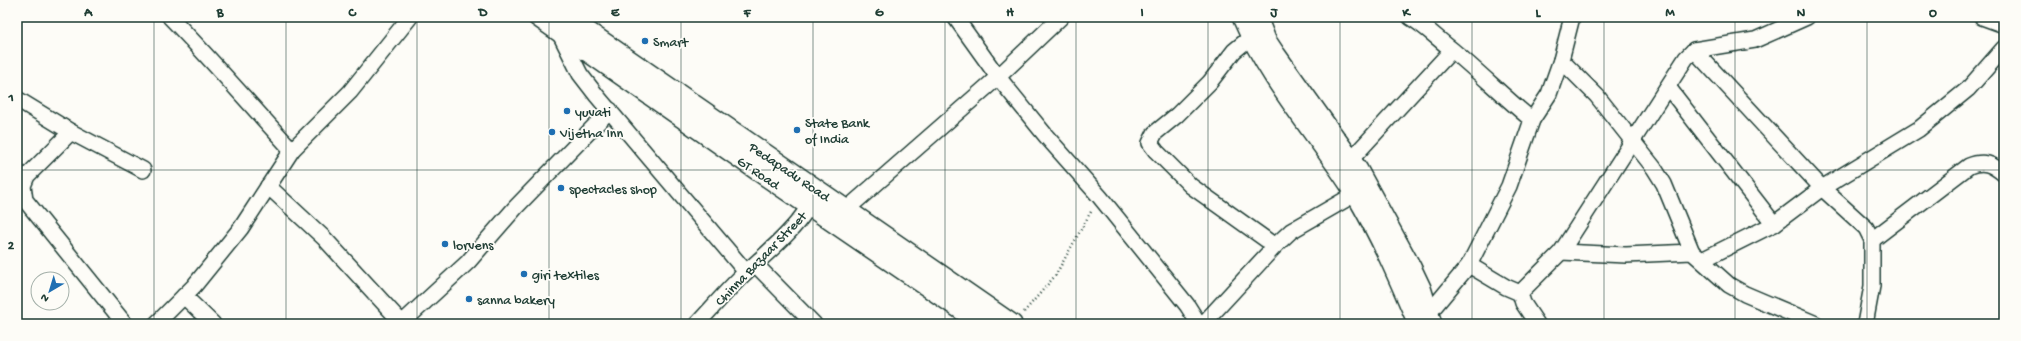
<svg xmlns="http://www.w3.org/2000/svg" width="2021" height="341" viewBox="0 0 2021 341" font-family="'Gochi Hand',sans-serif">
<style>
.lines{fill:none;stroke-linecap:round;stroke-linejoin:round}
.minor-casing{stroke:#1f3d34;stroke-width:18}
.major-casing{stroke:#1f3d34;stroke-width:22}
.path{stroke:#1f3d34;stroke-width:2.5;stroke-dasharray:1 3;stroke-linecap:butt}
.minor{stroke:#fdfcf7;stroke-width:15}
.major{stroke:#fdfcf7;stroke-width:19}
.grid{fill:none;stroke:#1f3d34;stroke-width:1;stroke-opacity:0.55}
.poi-dot{fill:#1f6fb2;stroke:#fdfcf7;stroke-width:1.5}
.labels{text-anchor:middle;stroke-width:3.5;stroke-linejoin:round;paint-order:stroke}
.poi-label{font-size:14px;fill:#1f3d34;stroke:#fdfcf7;text-anchor:start}
.street-label{font-size:14px;fill:#1f3d34;stroke:#fdfcf7}
.neatline{fill:none;stroke:#1f3d34;stroke-width:1.5}
.grid-label{font-size:13px;text-anchor:middle;font-weight:bold;fill:#1f3d34}
</style>
<rect width="100%" height="100%" fill="#fdfcf7"/>
<filter id="ink" filterUnits="userSpaceOnUse"><feTurbulence type="fractalNoise" baseFrequency=".025" numOctaves="2"/><feDisplacementMap in="SourceGraphic" scale="8" xChannelSelector="R" yChannelSelector="G"/><feConvolveMatrix kernelMatrix="1 2 1 2 8 2 1 2 1" color-interpolation-filters="sRGB"/></filter>
<g filter="url(#ink)">
<g class="lines">
<defs>
<g id="minor">
<path d="M170,17C212,60 251,106 292,150"/>
<path d="M955,17L998,77L1046,136L1100,197L1187,305L1199,324"/>
<path d="M1410,17C1425,26 1437,38 1451,49C1479,72 1504,97 1532,120"/>
<path d="M1982,17L2004,25"/>
<path d="M559,32L580,74L597,96L746,272"/>
<path d="M1251,37L1234,51L1210,82L1177,115L1155,133L1150,143L1156,151L1191,186L1275,246"/>
<path d="M1694,50L1755,40L1807,17"/>
<path d="M1561,60L1597,96L1654,168L1664,184L1692,252"/>
<path d="M1668,87L1774,224"/>
<path d="M17,99L71,132L143,170"/>
<path d="M71,132L27,176L23,186L25,200L125,324"/>
<path d="M1343,168L1452,50"/>
<path d="M268,186L324,238L403,324"/>
<path d="M847,209L998,77L1061,17"/>
<path d="M1872,240L1969,166C1984,160 1992,164 2004,174"/>
<path d="M1561,252L1626,255L1692,252L1729,285L1745,294L1816,324"/>
<path d="M1702,260L1774,224L1822,188L1919,129L1968,89L2004,48"/>
<path d="M756,265L814,324"/>
<path d="M1469,265L1506,287L1520,293L1523,303L1537,324"/>
<path d="M1520,293L1561,252L1686,58L1694,50L1822,188L1866,228L1872,240V286L1865,324"/>
<path d="M184,296L213,324"/>
<path d="M1429,313L1469,265L1509,186L1532,120L1549,94L1561,60L1572,17"/>
<path d="M402,323L468,262L516,207L610,110"/>
<path d="M156,324L194,286L241,228L292,150L350,92L410,17"/>
<path d="M697,324C713,307 728,289 745,273C765,255 806,221 813,196"/>
<path d="M1203,324L1275,246L1291,231L1355,194"/>
</g>
<g id="major">
<path d="M538,17L761,173L982,324"/>
<path d="M567,17L1012,324"/>
<path d="M1242,17C1269,81 1318,135 1355,193C1380,235 1399,279 1418,324"/>
<path d="M1257,17L1266,40L1276,55L1358,170L1411,267L1421,288L1432,324"/>
</g>
</defs>
<!-- minor casing -->
<use href="#minor" class="minor-casing"/>
<!-- major casing -->
<use href="#major" class="major-casing"/>
<!-- path -->
<path class="path" d="M1024,312L1055,276L1092,210"/>
<!-- minor -->
<use href="#minor" class="minor"/>
<!-- major -->
<use href="#major" class="major"/>
</g>
</g>
<!-- grid -->
<path class="grid" d="M154,17V324M286,17V324M417,17V324M549,17V324M681,17V324M813,17V324M945,17V324M1076,17V324M1208,17V324M1340,17V324M1472,17V324M1604,17V324M1735,17V324M1867,17V324M17,170H2004"/>
<!-- markers -->
<g class="poi-dot">
<circle cx="645" cy="41" r="4"/>
<circle cx="567" cy="111" r="4"/>
<circle cx="797" cy="130" r="4"/>
<circle cx="552" cy="132" r="4"/>
<circle cx="561" cy="188" r="4"/>
<circle cx="445" cy="244" r="4"/>
<circle cx="524" cy="274" r="4"/>
<circle cx="469" cy="299" r="4"/>
</g>
<g class="labels">
<!-- poi labels -->
<g class="poi-label">
<text x="653" y="46">Smart</text>
<text x="575" y="116">yuvati</text>
<text x="805" y="127">State Bank<tspan x="805" dy="16">of India</tspan></text>
<text x="560" y="137">Vijetha Inn</text>
<text x="569" y="193">spectacles shop</text>
<text x="453" y="249">lorvens</text>
<text x="532" y="279">giri textiles</text>
<text x="477" y="304">sanna bakery</text>
</g>
<!-- street labels -->
<g class="street-label">
<text transform="translate(790 171) rotate(34)" y="5">Pedapadu Road</text>
<text transform="translate(759 172) rotate(34)" y="5">GT Road</text>
<text transform="translate(760 258) rotate(-46)" y="5">Chinna Bazaar Street</text>
</g>
</g>
<!-- margin -->
<rect width="2021" height="341" fill="none" stroke="#fdfcf7" stroke-width="44"/>
<!-- north arrow -->
<g transform="translate(50 291) rotate(218)"><circle r="19" fill="#fdfcf7" stroke="#a4b0a9"/>
<path d="M0-3L7 15L0 10L-7 15Z" fill="#1f6fb2"/>
<text y="-6" font-size="11" font-weight="bold" text-anchor="middle" fill="#1f3d34">N</text>
</g>
<rect x="22" y="22" width="1977" height="297" class="neatline"/>
<g class="grid-label">
<text x="88" y="16">A</text>
<text x="220" y="16">B</text>
<text x="352" y="16">C</text>
<text x="483" y="16">D</text>
<text x="615" y="16">E</text>
<text x="747" y="16">F</text>
<text x="879" y="16">G</text>
<text x="1010" y="16">H</text>
<text x="1142" y="16">I</text>
<text x="1274" y="16">J</text>
<text x="1406" y="16">K</text>
<text x="1538" y="16">L</text>
<text x="1670" y="16">M</text>
<text x="1801" y="16">N</text>
<text x="1933" y="16">O</text>
<text x="11" y="101">1</text>
<text x="11" y="249">2</text>
</g>
</svg>
